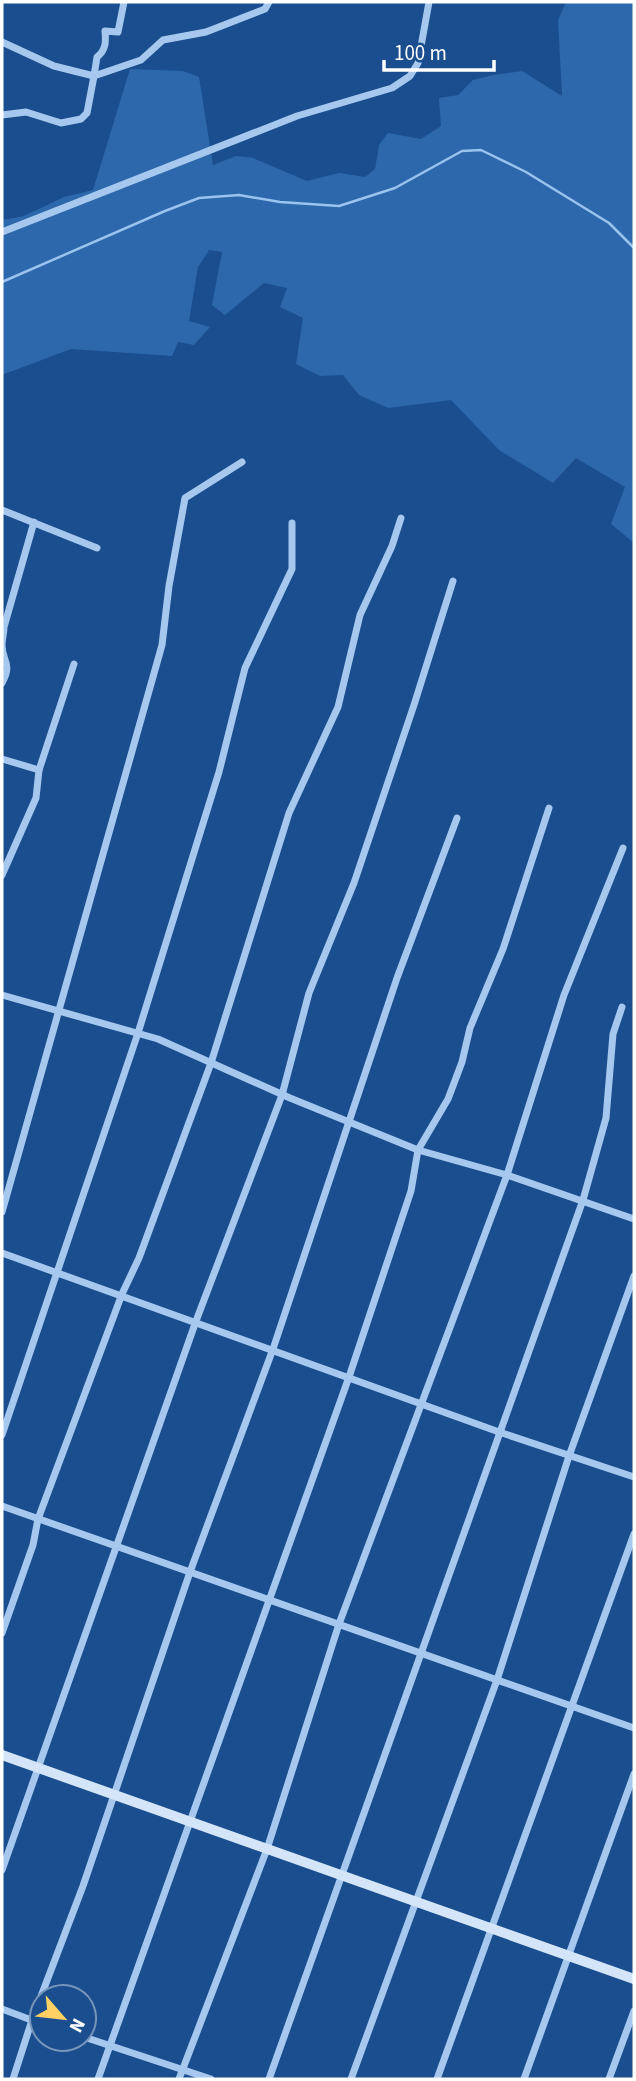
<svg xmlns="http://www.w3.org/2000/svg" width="636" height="2081" viewBox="0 0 636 2081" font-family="'Source Sans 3',sans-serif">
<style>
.green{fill:#2d68ac}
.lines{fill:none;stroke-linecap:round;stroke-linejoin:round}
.stream{stroke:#9ac3f0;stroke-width:2.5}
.street{stroke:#a7c8ee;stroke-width:7}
.secondary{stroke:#d4e5fa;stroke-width:10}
</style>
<rect width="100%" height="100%" fill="#1a4e8e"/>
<!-- green -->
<path class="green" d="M566,2H634V543L611,524L625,487L576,458L553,483L499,450L451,400L388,408L359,395L343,375L320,376L296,364L303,318L280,307L287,288L264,283L225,315L212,305L222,252L209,250L198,267L189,321L210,327L194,345L178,342L172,356L71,349L2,375V220L24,216L64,197L93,190L130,69L183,71L199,77L213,165L236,156L253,158L307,181L339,173L365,177L375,169L379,145L388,133L421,139L441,126L439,98L458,95L473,80L493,75L522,71L562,96L558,20Z"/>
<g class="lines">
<!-- stream -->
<path class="stream" d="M2,282L165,211L199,198L239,195L280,202L339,206L395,188L462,151L481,150L526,172L609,223L634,248"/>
<!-- street -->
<g class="street">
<path d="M2,42L54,66L94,76L97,57C106,50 106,42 105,31L118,32L124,2"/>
<path d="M2,115L26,112L61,123L81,119L87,113L94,76L141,60L163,40L206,32L265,9L269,2"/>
<path d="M2,232L297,116L392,88L410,76L418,63L429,2"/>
<path d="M2,510L97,548"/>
<path d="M2,683C13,663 2,662 2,645C2,639 4,633 4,627L34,522"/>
<path d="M2,759L39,770"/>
<path d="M2,875L36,798L39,770L74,664"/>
<path d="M2,995L158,1039L290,1098L418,1150L507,1175L634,1219"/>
<path d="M2,1212L162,645L169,586L185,498L242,462"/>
<path d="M2,1253L499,1432L634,1477"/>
<path d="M2,1435L138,1033L219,772L245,668L292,569V523"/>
<path d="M2,1506L634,1728"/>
<path d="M2,1633L33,1545L38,1519L122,1294L139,1258L211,1063L289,813L338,707L360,615L392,546L401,518"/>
<path d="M2,1870L196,1321L282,1095L309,993L354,883L414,705L453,581"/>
<path d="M2,2009L42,2024"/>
<path d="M84,2037L211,2079"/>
<path d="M13,2079L32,2020L83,1886L190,1572L273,1349L397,978L457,818"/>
<path d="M98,2079L349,1377L411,1191L418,1150L448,1099L462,1062L470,1028L503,949L549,808"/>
<path d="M179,2079L267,1849L339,1624L507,1175L564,995L623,848"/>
<path d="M269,2079L583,1200L606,1118L613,1034L622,1007"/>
<path d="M351,2079L497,1680L569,1456L634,1276"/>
<path d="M437,2079L634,1534"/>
<path d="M524,2079L634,1774"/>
<path d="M609,2079L634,2011"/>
</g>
<!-- secondary -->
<path class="secondary" d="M2,1755L634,1979"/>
</g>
<!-- border -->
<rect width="636" height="2081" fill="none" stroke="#ffffff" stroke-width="7"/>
<!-- north arrow -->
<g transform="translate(63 2018) rotate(118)"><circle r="33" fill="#1a4e8e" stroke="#7695bb" stroke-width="2"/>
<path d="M0-5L12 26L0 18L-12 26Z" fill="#ffd064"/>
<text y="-10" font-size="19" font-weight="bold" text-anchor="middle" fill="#ffffff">N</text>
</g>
<!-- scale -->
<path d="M384 60v10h110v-10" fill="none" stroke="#ffffff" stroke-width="3.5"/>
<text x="394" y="60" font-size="21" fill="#ffffff" stroke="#1a4e8e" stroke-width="5" paint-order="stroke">100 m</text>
</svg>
